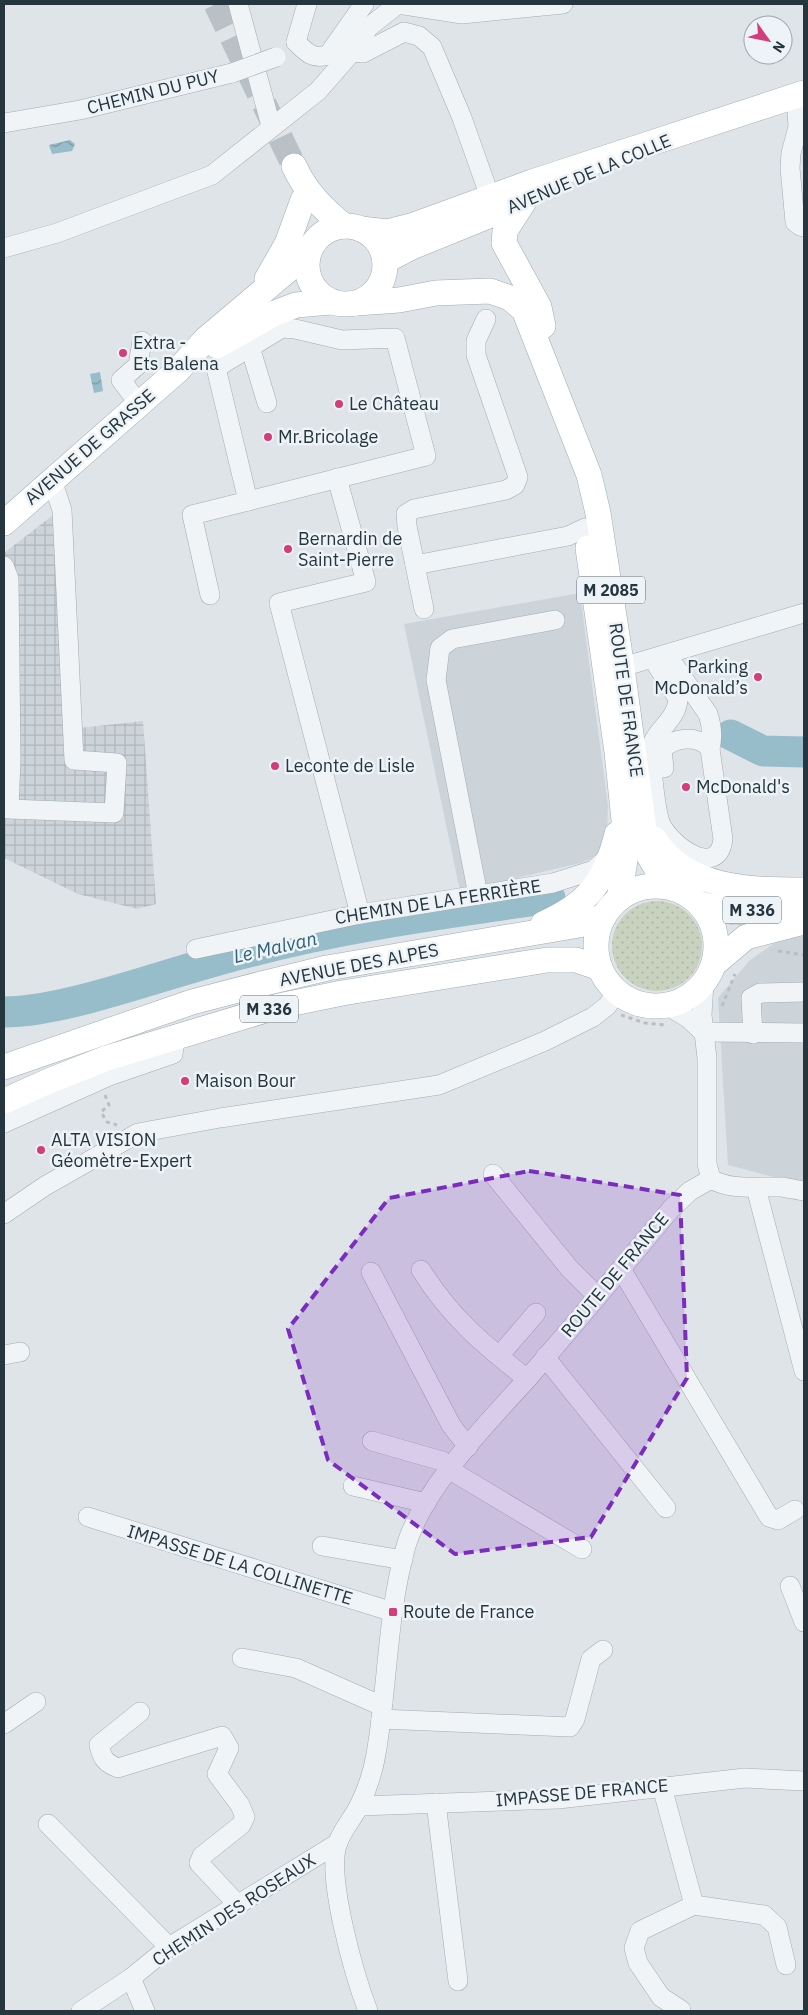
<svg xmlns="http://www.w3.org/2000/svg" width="808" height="2015" viewBox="0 0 808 2015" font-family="'IBM Plex Sans',sans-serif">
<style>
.built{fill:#ccd4da}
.industrial{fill:url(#industrial-grid)}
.park{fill:url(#park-dots)}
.water{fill:url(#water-waves)}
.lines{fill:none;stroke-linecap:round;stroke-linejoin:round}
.river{stroke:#97bcca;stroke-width:31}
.major-tunnel{stroke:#b9c1c6;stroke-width:25;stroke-dasharray:25 12;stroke-linecap:butt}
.minor-casing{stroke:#a3acb2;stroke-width:20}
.major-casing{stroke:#9dacb4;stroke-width:26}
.path{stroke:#b8bfc3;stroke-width:3;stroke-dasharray:4 4;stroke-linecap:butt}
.minor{stroke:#f1f4f6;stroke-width:19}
.major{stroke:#fff;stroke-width:25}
.minor-bridge-casing{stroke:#a3acb2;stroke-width:20;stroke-linecap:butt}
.minor-bridge{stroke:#f1f4f6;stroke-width:19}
.marked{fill:#7b2cbf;fill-opacity:0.2;stroke:#7b2cbf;stroke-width:4;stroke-dasharray:10 6;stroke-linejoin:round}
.poi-dot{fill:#d33d79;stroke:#edf3f6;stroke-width:2}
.labels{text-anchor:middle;stroke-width:5;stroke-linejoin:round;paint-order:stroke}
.shield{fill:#edf3f6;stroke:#626f76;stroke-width:1}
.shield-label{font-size:16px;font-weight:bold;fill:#26363f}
.street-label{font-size:18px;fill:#26363f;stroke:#edf3f6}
.poi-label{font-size:18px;fill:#26363f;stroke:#edf3f6;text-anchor:start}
.water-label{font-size:19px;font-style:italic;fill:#2f5f75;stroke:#edf3f6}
</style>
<defs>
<pattern id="industrial-grid" width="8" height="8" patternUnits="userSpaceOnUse" patternTransform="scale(1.25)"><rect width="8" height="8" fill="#ccd4da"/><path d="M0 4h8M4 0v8" fill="none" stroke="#afb7bc"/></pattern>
<pattern id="park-dots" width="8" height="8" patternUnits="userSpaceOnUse" patternTransform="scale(1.25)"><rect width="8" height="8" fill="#c8d2bf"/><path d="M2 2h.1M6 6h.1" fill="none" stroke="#acb5a5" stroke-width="1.8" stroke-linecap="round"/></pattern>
<pattern id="water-waves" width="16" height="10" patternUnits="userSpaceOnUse" patternTransform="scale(1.25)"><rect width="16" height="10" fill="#97bcca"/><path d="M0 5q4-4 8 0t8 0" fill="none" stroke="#7b9aa5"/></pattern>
</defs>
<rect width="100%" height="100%" fill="#dee4e8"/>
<!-- built -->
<g class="built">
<path d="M580,593L608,806L607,833L597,856L581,863L460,891L404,624Z"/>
<path d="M804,935V1185L728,1165L718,998L749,961L780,939Z"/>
</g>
<!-- industrial -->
<path class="industrial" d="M57,512L70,729L143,721L156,904L137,909L78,894L4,858V553Z"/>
<!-- park -->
<circle class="park" cx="657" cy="946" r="45"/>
<!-- water -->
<g class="water">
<path d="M70,140L75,144L72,151L52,154L49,145Z"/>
<path d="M100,372L103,391L94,393L90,374Z"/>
</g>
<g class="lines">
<!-- river -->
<g class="river">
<path d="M731,735L763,751L804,752"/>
<path d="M4,1012C32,1012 62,1005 89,998C142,984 193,966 245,953C345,926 448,913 550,898"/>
</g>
<!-- major-tunnel -->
<path class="major-tunnel" d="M216,4L294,166"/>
<defs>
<g id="minor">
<path d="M238,4L271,126"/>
<path d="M296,42C306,52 313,60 328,55L364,4"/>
<path d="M296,42L307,4"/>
<path d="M352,52L363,53L404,32L419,36L432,47L462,118L490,197L491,202L488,208"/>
<path d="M796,96L798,127L791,153L790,168L795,222L800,226L804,227"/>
<path d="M4,123L80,110L232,73"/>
<path d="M4,248L57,233L212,175L318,91L352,52L369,27L398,4L462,14L563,4"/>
<path d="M282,328L295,329L342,340L395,338L426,456L248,501L216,368Z"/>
<path d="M250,347L267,403"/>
<path d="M139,404L121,380L138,365L142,341"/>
<path d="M337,478L366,582L279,603L360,914"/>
<path d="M415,565L568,536L585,528"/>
<path d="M4,566L9,579L11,760L9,809L114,813L117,763L74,760L62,510L52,480"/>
<path d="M210,595L192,515L248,501"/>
<path d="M424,609L407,526L406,514L414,509L506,490L515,485L518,477L476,355V341L486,319"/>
<path d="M653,659L678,699C677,718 661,726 653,742C648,751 656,810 660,822C668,844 718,881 723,839L710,749C713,737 712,726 708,714L667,655"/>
<path d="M609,671L804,613"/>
<path d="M664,768L662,751C672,736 700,735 710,749"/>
<path d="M478,895L436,680L440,648L452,639L555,620"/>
<path d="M196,949L360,914L553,883L594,870L609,856"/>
<path d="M704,983L702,1015L707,1058V1164L711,1179"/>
<path d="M666,1005L688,1018L703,1032"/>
<path d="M703,1032L804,1033"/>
<path d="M753,1034L751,998L760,993L804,992"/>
<path d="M4,1123L109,1076L173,1054L176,1035"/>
<path d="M493,1174L569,1268L597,1296"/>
<path d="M711,1179C732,1191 758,1186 781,1187C789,1188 797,1190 804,1191"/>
<path d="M756,1188L804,1371"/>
<path d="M4,1214L45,1186L138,1133L220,1118L439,1085L545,1041L593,1017L607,1006L617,992"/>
<path d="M621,1269L769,1517L778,1520L795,1510"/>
<path d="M421,1270C451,1318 483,1344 527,1379"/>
<path d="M371,1272L451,1425L468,1447"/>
<path d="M4,1355L20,1352"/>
<path d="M499,1356L536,1313"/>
<path d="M545,1357L666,1508"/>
<path d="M372,1441L442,1461L450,1470L582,1549"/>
<path d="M353,1486L426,1503"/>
<path d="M88,1517L393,1612"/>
<path d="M322,1546L403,1560"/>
<path d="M790,1586L804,1622"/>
<path d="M242,1658L296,1668L375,1703H383"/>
<path d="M140,1712L99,1745C102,1758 105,1763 118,1768L222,1736L229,1748L217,1774L240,1805L245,1817L241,1825L202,1856L199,1863L238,1905"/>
<path d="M381,1719L570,1727L575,1719L591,1659L603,1650"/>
<path d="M4,1724L36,1702"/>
<path d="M662,1787L694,1905L764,1915L777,1927L786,1965"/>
<path d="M436,1803L458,1981"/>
<path d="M359,1806L558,1799L745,1778L804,1781"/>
<path d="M48,1824L169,1947"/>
<path d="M131,1978L145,2011"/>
<path d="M681,2010L661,1997L638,1963L634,1948L640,1931L694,1905"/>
<path d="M81,2011L131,1978L169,1947L338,1843"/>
<path d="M368,2011C355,1977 325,1875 338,1842C343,1829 353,1818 359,1806C367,1790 373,1772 376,1754C388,1685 387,1613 406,1546C424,1486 487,1424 529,1377C577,1321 624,1266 671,1209L690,1191L711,1179"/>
</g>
<g id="major">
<path d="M294,166C306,192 322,208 344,226"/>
<path d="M523,203L505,231L504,243L539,307L543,326"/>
<circle cx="346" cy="265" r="39"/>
<path d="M361,229L387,232L414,225L532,182L804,93"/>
<path d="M385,261L412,247L498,212"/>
<path d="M267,279L287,244L303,200"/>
<path d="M356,303L399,300L436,293L490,291L510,298L524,310L589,475L598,513L622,668L647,852L655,866L674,888"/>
<path d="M217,346L275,313L296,305L331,302"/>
<path d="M4,523L177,371L206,339L308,253"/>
<path d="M588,548L617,752L626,840L625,860L619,899"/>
<path d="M654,839C687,890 750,890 804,890"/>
<circle cx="656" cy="946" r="60"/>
<path d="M700,904L735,912L758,909L800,900"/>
<path d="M543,924C588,904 605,882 617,834"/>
<path d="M714,964L746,937L804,922"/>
<path d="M4,1067L192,1002L261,984L327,968L579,925L604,916"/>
<path d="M4,1101L51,1080L107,1058L279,1006L342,993L547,960H576L600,968"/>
</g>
</defs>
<!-- minor casing -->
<use href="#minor" class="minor-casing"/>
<!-- major casing -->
<use href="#major" class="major-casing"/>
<!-- path -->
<g class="path">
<path d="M778,951L804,955"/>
<path d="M722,1006L735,974"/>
<path d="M621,1015L645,1023L665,1025"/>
<path d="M105,1095L109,1105L101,1112L107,1122L117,1125"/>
</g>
<!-- minor -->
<use href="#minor" class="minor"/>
<!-- major -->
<use href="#major" class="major"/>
<defs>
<path id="minor-bridge" d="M232,73L276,57"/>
</defs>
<!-- minor-bridge casing -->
<use href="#minor-bridge" class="minor-bridge-casing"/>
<!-- minor-bridge -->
<use href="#minor-bridge" class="minor-bridge"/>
</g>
<!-- marked area -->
<path class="marked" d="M529,1171L680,1195L687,1378L591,1537L455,1554L328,1460L288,1329L389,1198Z"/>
<!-- markers -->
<g class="poi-dot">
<circle cx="123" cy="353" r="5"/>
<circle cx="339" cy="404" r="5"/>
<circle cx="268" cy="437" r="5"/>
<circle cx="288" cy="549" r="5"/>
<circle cx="758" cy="677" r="5"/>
<circle cx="275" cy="766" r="5"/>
<circle cx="686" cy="787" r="5"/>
<circle cx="185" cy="1081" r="5"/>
<circle cx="41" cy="1150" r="5"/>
<rect x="388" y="1607" width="10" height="10" rx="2.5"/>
</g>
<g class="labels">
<!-- shield labels -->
<g class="shield">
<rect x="577" y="576.5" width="68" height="27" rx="4"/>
<rect x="723" y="896.5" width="58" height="27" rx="4"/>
<rect x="240" y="995.5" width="58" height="27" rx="4"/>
</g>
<g class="shield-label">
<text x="611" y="596">M 2085</text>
<text x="752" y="916">M 336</text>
<text x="269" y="1015">M 336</text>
</g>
<!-- street labels -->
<g class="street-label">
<text transform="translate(153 92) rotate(-14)" y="6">CHEMIN DU PUY</text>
<text transform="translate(589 174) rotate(-23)" y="6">AVENUE DE LA COLLE</text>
<text transform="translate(90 447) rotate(-41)" y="6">AVENUE DE GRASSE</text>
<text transform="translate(626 700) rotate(82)" y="6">ROUTE DE FRANCE</text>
<text transform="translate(438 902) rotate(-9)" y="6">CHEMIN DE LA FERRIÈRE</text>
<text transform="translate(359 965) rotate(-11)" y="6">AVENUE DES ALPES</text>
<text transform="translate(615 1275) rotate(-50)" y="6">ROUTE DE FRANCE</text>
<text transform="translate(240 1565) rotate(17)" y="6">IMPASSE DE LA COLLINETTE</text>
<text transform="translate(582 1793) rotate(-5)" y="6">IMPASSE DE FRANCE</text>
<text transform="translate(234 1910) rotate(-33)" y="6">CHEMIN DES ROSEAUX</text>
</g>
<!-- poi labels -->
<g class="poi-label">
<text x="133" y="349">Extra -<tspan x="133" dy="21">Ets Balena</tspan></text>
<text x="349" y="410">Le Château</text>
<text x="278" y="443">Mr.Bricolage</text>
<text x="298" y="545">Bernardin de<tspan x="298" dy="21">Saint-Pierre</tspan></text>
<text x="748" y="673" text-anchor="end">Parking<tspan x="748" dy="21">McDonald’s</tspan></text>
<text x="285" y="772">Leconte de Lisle</text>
<text x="696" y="793">McDonald's</text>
<text x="195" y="1087">Maison Bour</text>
<text x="51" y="1146">ALTA VISION<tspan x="51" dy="21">Géomètre-Expert</tspan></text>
<text x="403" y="1618">Route de France</text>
</g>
<!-- water labels -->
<g class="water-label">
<text transform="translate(275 947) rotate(-13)" y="7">Le Malvan</text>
</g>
</g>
<!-- border -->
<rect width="808" height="2015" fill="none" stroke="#26363f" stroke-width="10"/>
<!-- north arrow -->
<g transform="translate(768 40) rotate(123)"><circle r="24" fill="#edf3f6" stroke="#9da7ad"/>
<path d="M0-4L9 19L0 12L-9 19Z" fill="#d33d79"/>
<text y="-8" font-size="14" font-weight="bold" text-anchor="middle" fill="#26363f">N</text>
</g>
</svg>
